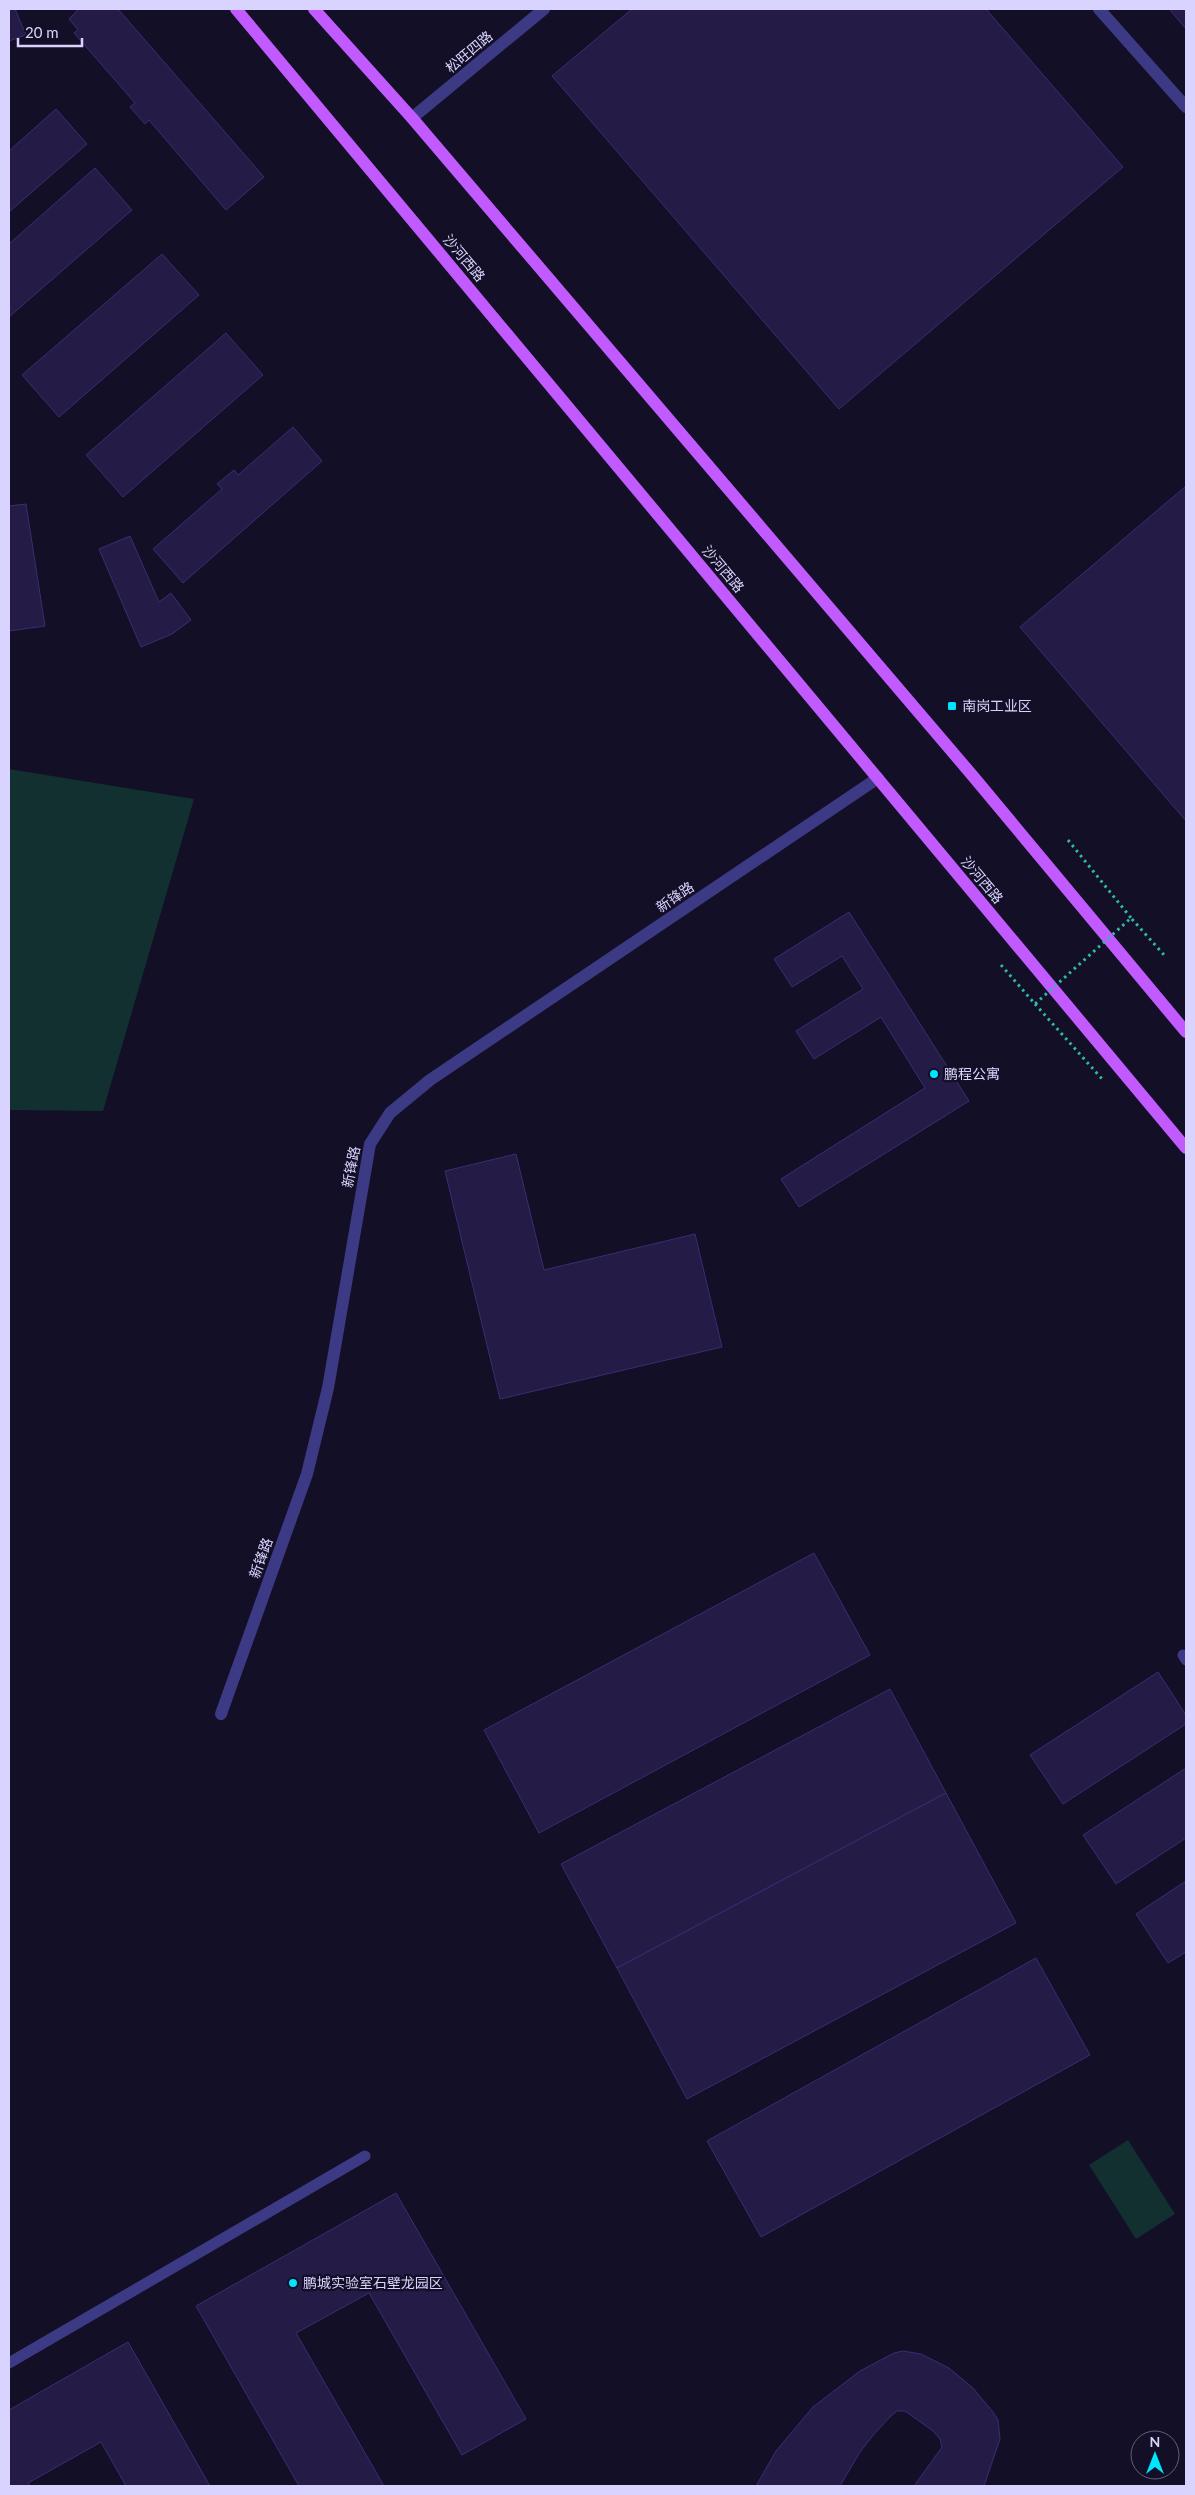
<svg xmlns="http://www.w3.org/2000/svg" width="1195" height="2495" viewBox="0 0 1195 2495" font-family="Lato,'Noto Sans SC',sans-serif">
<style>
.green{fill:#12302f}
.building{fill:#241b47;stroke:#3b2d73}
.lines{fill:none;stroke-linecap:round;stroke-linejoin:round}
.path{stroke:#2fb8b0;stroke-width:3;stroke-dasharray:2.5 4;stroke-linecap:butt}
.service{stroke:#3d3a85;stroke-width:11}
.minor{stroke:#3d3a85;stroke-width:12}
.primary{stroke:#c25bff;stroke-width:12}
.path-bridge{stroke:#2fb8b0;stroke-width:3;stroke-dasharray:2.5 4;stroke-linecap:butt}
.poi-dot{fill:#00e5ff;stroke:#130f26;stroke-width:2}
.labels{text-anchor:middle;stroke-width:4.5;stroke-linejoin:round;paint-order:stroke}
.street-label{font-size:14px;fill:#d9d4ff;stroke:#130f26}
.poi-label{font-size:14px;fill:#d9d4ff;stroke:#130f26;text-anchor:start}
</style>
<rect width="100%" height="100%" fill="#130f26"/>
<!-- green -->
<g class="green">
<path d="M9,769L194,799L103,1111L9,1110Z"/>
<path d="M1128,2140L1175,2214L1136,2239L1089,2165Z"/>
</g>
<!-- building -->
<g class="building">
<path d="M9,9H15L26,35L9,41Z"/>
<path d="M75,9H118L264,177L226,210L149,120L145,124L130,107L135,103L74,33L78,30L69,19L77,11Z"/>
<path d="M632,9H986L1123,167L839,409L552,76Z"/>
<path d="M1169,9H1186V29Z"/>
<path d="M56,109L87,144L9,212V151Z"/>
<path d="M95,168L132,210L9,317V244Z"/>
<path d="M162,254L199,295L59,417L22,375Z"/>
<path d="M226,333L263,375L123,497L86,455Z"/>
<path d="M293,427L322,461L183,583L153,549L222,489L217,484L234,470L238,475Z"/>
<path d="M1186,486V821L1020,627Z"/>
<path d="M26,504L45,626L9,631V506Z"/>
<path d="M130,536L159,602L171,593L191,620L172,634L141,647L99,549Z"/>
<path d="M849,912L969,1101L799,1207L781,1179L925,1088L881,1017L814,1059L796,1031L863,989L842,956L792,987L774,959Z"/>
<path d="M516,1154L544,1270L695,1234L722,1347L500,1399L445,1171Z"/>
<path d="M814,1553L870,1655L539,1833L484,1730Z"/>
<path d="M1158,1672L1186,1715V1724L1063,1804L1030,1755Z"/>
<path d="M890,1689L946,1793L617,1968L561,1864Z"/>
<path d="M1186,1768V1838L1116,1884L1083,1835Z"/>
<path d="M946,1793L1016,1923L687,2099L617,1968Z"/>
<path d="M1186,1881V1952L1168,1963L1136,1914Z"/>
<path d="M1036,1958L1090,2055L761,2237L707,2141Z"/>
<path d="M396,2193L526,2419L462,2455L369,2293L296,2333L384,2486H299L196,2306Z"/>
<path d="M128,2342L210,2486H126L101,2442L28,2483L30,2486H9V2410Z"/>
<path d="M903,2351L921,2354L949,2368L973,2388L993,2412L998,2420L1000,2439L984,2486H914L942,2447L940,2439L933,2431L905,2411H897L891,2416L875,2433L860,2452L840,2486H756L776,2451L813,2407L860,2371L894,2353Z"/>
</g>
<g class="lines">
<!-- path -->
<g class="path">
<path d="M1068,840L1131,918"/>
<path d="M1035,1004L1103,1080"/>
</g>
<!-- service -->
<g class="service">
<path d="M1183,1655L1186,1660"/>
<path d="M9,2363L365,2156"/>
</g>
<!-- minor -->
<g class="minor">
<path d="M1099,9L1186,107"/>
<path d="M412,118L544,9"/>
<path d="M221,1714L307,1474L328,1388L370,1144L390,1113L430,1080L878,778"/>
</g>
<!-- primary -->
<g class="primary">
<path d="M236,9L1186,1148"/>
<path d="M314,9L412,118L972,775L1186,1032"/>
</g>
<!-- path-bridge -->
<path class="path-bridge" d="M1001,965L1035,1004L1131,918L1165,956"/>
</g>
<!-- markers -->
<g class="poi-dot">
<rect x="947" y="701" width="10" height="10" rx="2.5"/>
<circle cx="934" cy="1074" r="5"/>
<circle cx="293" cy="2283" r="5"/>
</g>
<g class="labels">
<!-- street labels -->
<g class="street-label">
<text transform="translate(469 52) rotate(-40)" y="5">松旺四路</text>
<text transform="translate(464 258) rotate(50)" y="5">沙河西路</text>
<text transform="translate(723 569) rotate(50)" y="5">沙河西路</text>
<text transform="translate(982 880) rotate(50)" y="5">沙河西路</text>
<text transform="translate(675 897) rotate(-34)" y="5">新锋路</text>
<text transform="translate(351 1167) rotate(-79)" y="5">新锋路</text>
<text transform="translate(261 1558) rotate(-70)" y="5">新锋路</text>
</g>
<!-- poi labels -->
<g class="poi-label">
<text x="962" y="711">南岗工业区</text>
<text x="944" y="1079">鹏程公寓</text>
<text x="303" y="2288">鹏城实验室石壁龙园区</text>
</g>
</g>
<!-- border -->
<rect width="1195" height="2495" fill="none" stroke="#d9d4ff" stroke-width="20"/>
<!-- north arrow -->
<g transform="translate(1155 2455)"><circle r="24" fill="#130f26" stroke="#625e7d"/>
<path d="M0-4L9 19L0 12L-9 19Z" fill="#00e5ff"/>
<text y="-8" font-size="14" font-weight="bold" text-anchor="middle" fill="#d9d4ff">N</text>
</g>
<!-- scale -->
<path d="M18 38v8h64v-8" fill="none" stroke="#d9d4ff" stroke-width="2.5"/>
<text x="25" y="38" font-size="15" fill="#d9d4ff" stroke="#130f26" stroke-width="4" paint-order="stroke">20 m</text>
</svg>
